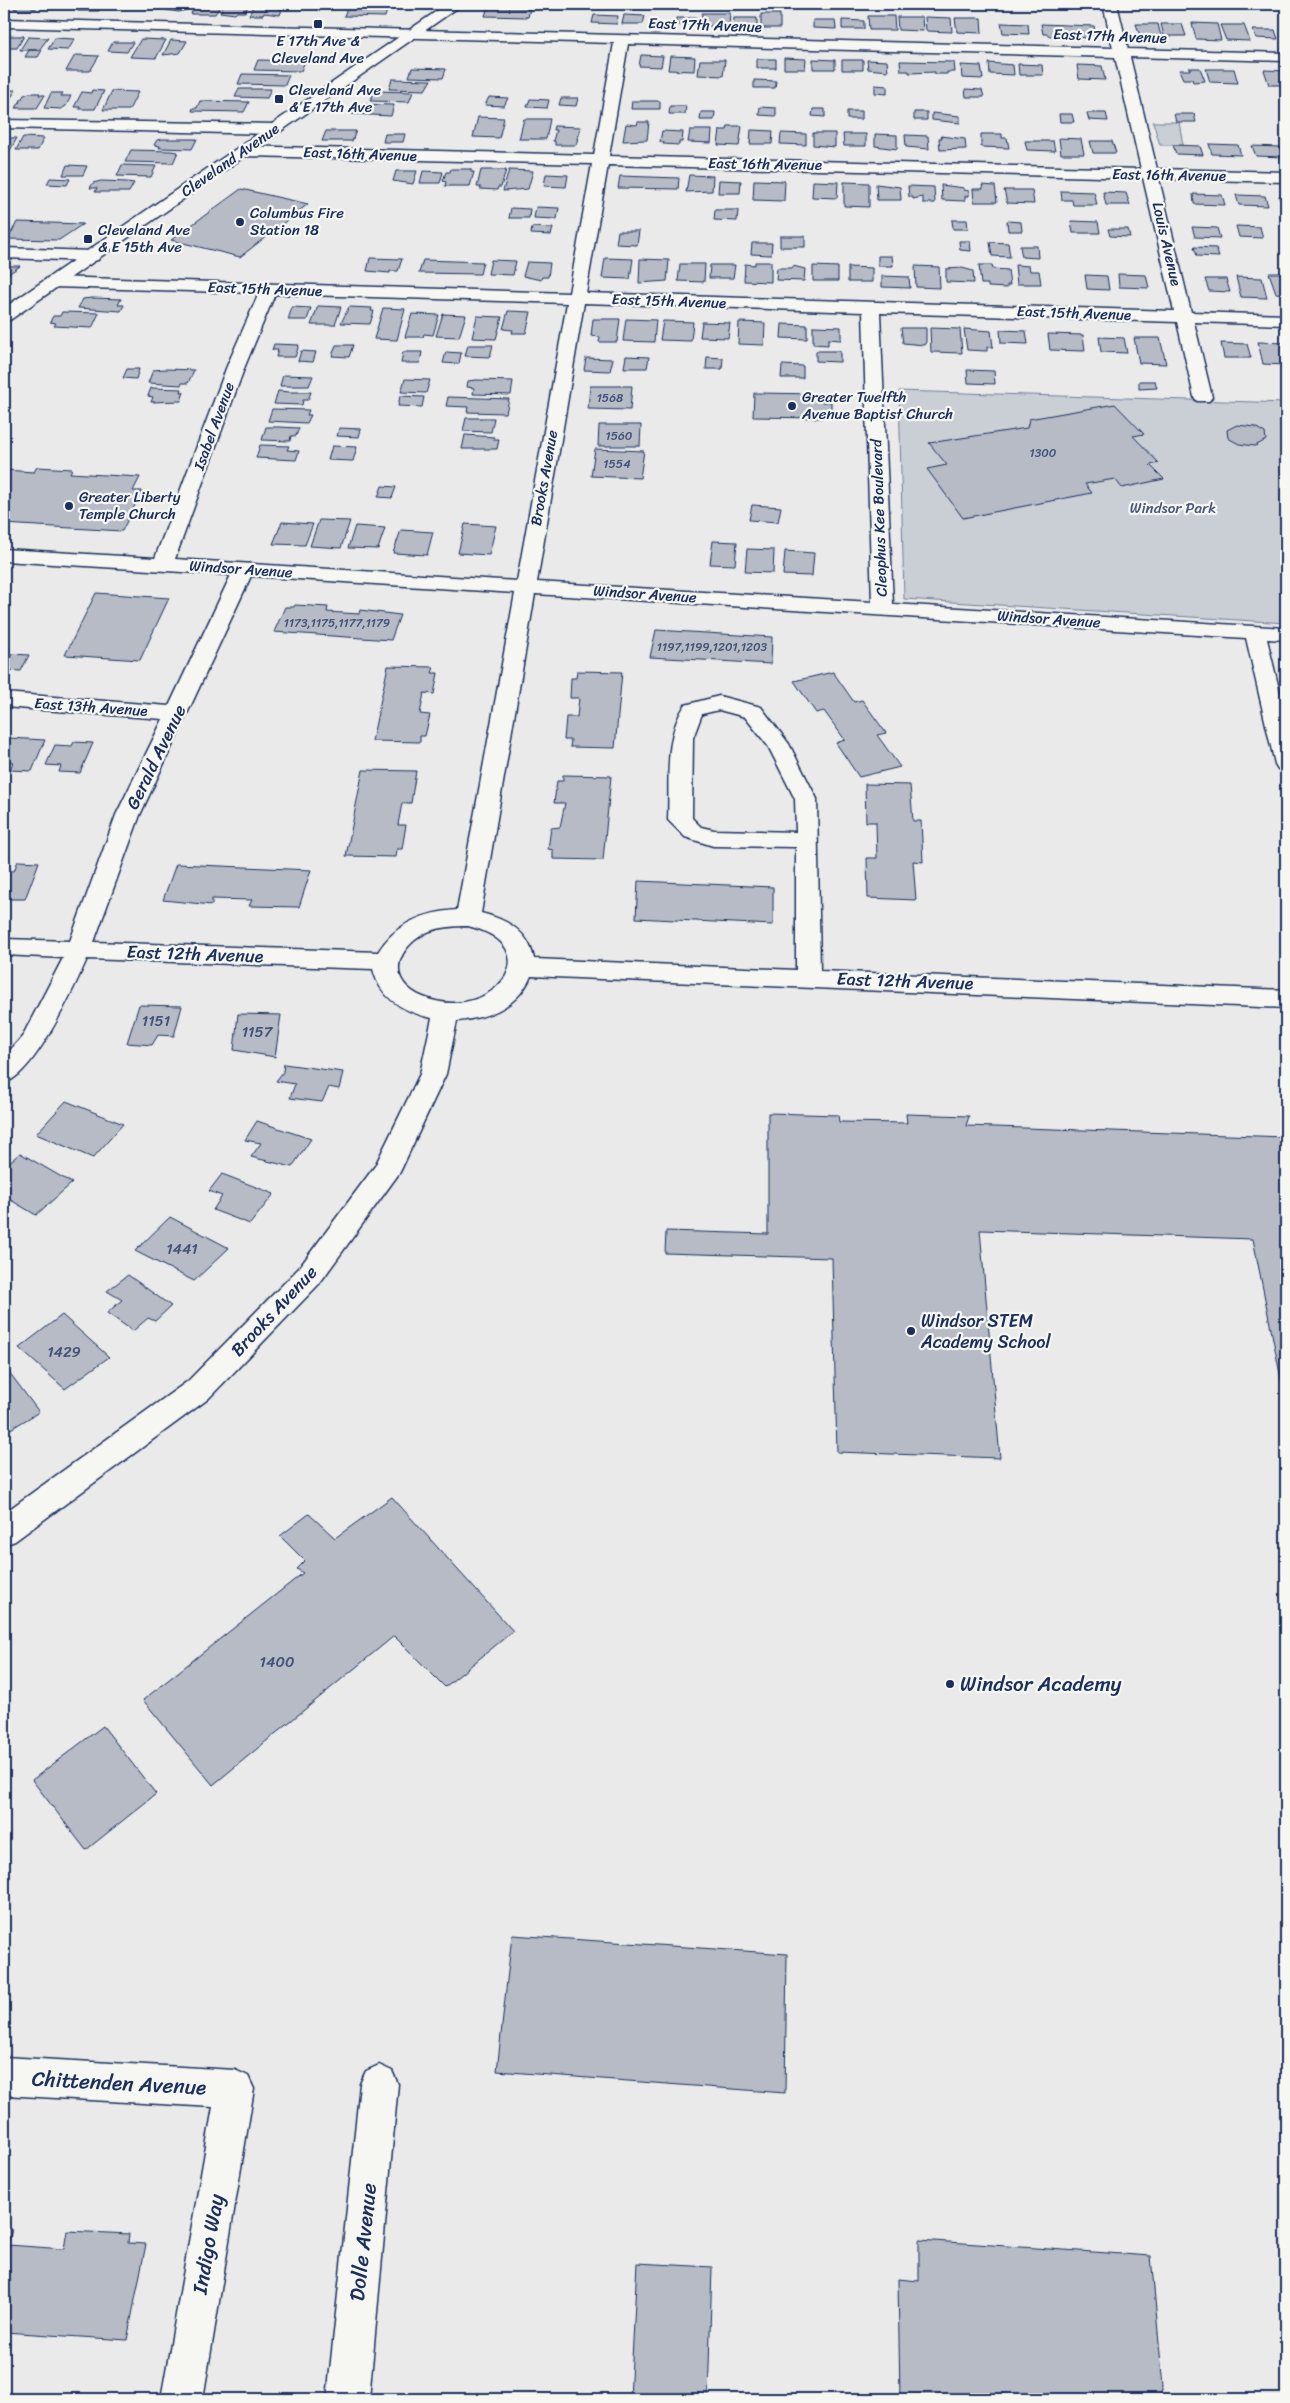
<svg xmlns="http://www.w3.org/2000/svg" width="1290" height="2403" font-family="Sriracha,sans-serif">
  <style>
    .green { fill: #caced5; stroke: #727e9a }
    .building { fill: #b6bbc6; stroke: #1b2f5e }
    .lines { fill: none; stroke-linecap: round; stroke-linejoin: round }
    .minor-casing { stroke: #1b2f5e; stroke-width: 3 }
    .major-casing { stroke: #1b2f5e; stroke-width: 3 }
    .minor { fill: #f6f6f2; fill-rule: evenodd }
    .major { fill: #f6f6f2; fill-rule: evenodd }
    .poi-dot { fill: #1b2f5e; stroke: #f6f6f2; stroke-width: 2 }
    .labels { text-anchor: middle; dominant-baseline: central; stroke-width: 4.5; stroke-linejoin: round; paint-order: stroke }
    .far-number-label { font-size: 12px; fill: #425278 }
    .far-street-label { font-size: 15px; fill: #1b2f5e; stroke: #f6f6f2 }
    .far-poi-label { font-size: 15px; fill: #1b2f5e; stroke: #f6f6f2; text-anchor: start }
    .far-park-label { font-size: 15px; fill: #47577c; stroke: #f6f6f2 }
    .number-label { font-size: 15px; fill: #425278 }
    .street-label { font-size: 18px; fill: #1b2f5e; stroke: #f6f6f2 }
    .poi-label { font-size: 18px; fill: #1b2f5e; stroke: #f6f6f2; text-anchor: start }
    .near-poi-label { font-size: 21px; fill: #1b2f5e; stroke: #f6f6f2; text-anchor: start }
    .near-street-label { font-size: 21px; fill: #1b2f5e; stroke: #f6f6f2 }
  </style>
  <rect width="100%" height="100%" fill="#e9eae9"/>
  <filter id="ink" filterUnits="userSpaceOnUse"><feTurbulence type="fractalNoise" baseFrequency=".02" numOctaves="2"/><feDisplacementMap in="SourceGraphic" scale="10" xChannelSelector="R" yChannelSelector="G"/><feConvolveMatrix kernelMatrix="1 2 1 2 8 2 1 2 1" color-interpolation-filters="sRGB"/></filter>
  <g filter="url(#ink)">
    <!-- green -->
    <path class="green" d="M1153,122H1179L1183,145H1160Z
      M899,391L1286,403V623L904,599Z"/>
    <!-- building -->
    <path class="building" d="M17,4H39L35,9H14Z
      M82,4H104L99,11H78Z
      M169,4H189L186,10L179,12L166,10Z
      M195,4H222L215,14H191Z
      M224,4H249L245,12H237L235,14L220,12Z
      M254,4H280L278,9H282L280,15L264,13L263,15H249Z
      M349,4H389L385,17L344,16Z
      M488,7L530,8L528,17L485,16Z
      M702,13H730L729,26H701Z
      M761,14H780V28H761Z
      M594,15L618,16L617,24L592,23Z
      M624,15L645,16L643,24H622Z
      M868,16H894L895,30H869Z
      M897,17H922L923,31L898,30Z
      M925,17L951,18L952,32L926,31Z
      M676,18H698L697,25H675Z
      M734,18H757V28H733Z
      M955,18H981L982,33L957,32Z
      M813,20H835L836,29L813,28Z
      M842,20L864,21V29H842Z
      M1001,23L1028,24L1029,34L1003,33Z
      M1192,23L1217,24L1221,40L1196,39Z
      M1041,24L1094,26L1096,35H1090V38L1075,37L1074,35L1048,36V34H1043Z
      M1136,24H1158L1161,36H1140Z
      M1161,24H1182L1186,36H1164Z
      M1220,25H1244L1250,41L1226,40Z
      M1253,30H1275L1278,39L1256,38Z
      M4,36H24L17,48H4Z
      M28,37L48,38L39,50H20Z
      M55,38L75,39L68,50L48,49Z
      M141,39L166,40L156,58L130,57Z
      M171,40L187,41L180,53L163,55Z
      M113,42H133L127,52L108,51Z
      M29,50H42L38,57H25Z
      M75,55L99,56L90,71H66Z
      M641,55L663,56L661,67L639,66Z
      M670,56L695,57L694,71L668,70Z
      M784,58L806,59L805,69H784Z
      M757,59H776V68H757Z
      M813,59L835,60V69H813Z
      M258,60L305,61L301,71L254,70Z
      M700,60H725L723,76L698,75Z
      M842,60H863V70H842Z
      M867,60L887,61L888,71L868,69Z
      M900,61L954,62L955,72H947V74H935V72L909,73V71H901Z
      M989,63L1013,65L1014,75L990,74Z
      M1018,64L1042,65L1043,75H1019Z
      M961,65L981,66L983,79L962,78Z
      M1077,65L1102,66L1105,80L1079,79Z
      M412,68L446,69L443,78L409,77Z
      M1189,68H1200L1205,81L1193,82L1192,79H1183L1179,70H1190Z
      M1206,69H1234L1238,83L1210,82Z
      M1264,70L1286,71V85H1269Z
      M242,74L289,75L285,85L238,84Z
      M392,79L428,80H431L425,90L389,89Z
      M754,80L776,81L775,88H754Z
      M875,85L887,86V94L875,93Z
      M239,89H271L267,98L235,97Z
      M965,89L982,90L984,97H966Z
      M4,90H16L4,108Z
      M92,90L104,91L95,109H79L80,107H74L82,92L91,93Z
      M112,91L138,92L129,110H103Z
      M375,91L413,92L409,102L370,101Z
      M29,93H40L39,95H45L37,108H16L24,95Z
      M51,93H63L61,96H71L66,106L61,109L44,108Z
      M489,97L508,98L504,106L485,105Z
      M561,98H578L576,106L559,105Z
      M530,99L549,100L547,108L527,107Z
      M200,101L249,102L244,112L192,111L193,108H197Z
      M632,101H660V109H631Z
      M356,104L394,105L391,116L352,114Z
      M670,106H686L685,114H669Z
      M760,107L776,108V116L759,115Z
      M813,109H825V117L812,116Z
      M847,111H862V119H847Z
      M701,112H715L714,120H700Z
      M914,112H927V120H914Z
      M932,113L960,116V123L932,120Z
      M1087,113H1106L1108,121L1089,120Z
      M1059,114H1072L1074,122H1060Z
      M1174,114H1194L1196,122H1176Z
      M478,117L504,118L499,138L473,137Z
      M524,119H550L546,139H519Z
      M638,122H649L647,140L623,141L626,124L637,125Z
      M554,126L581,127L576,145H555V141H553L556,130H553Z
      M728,126H742L739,146L718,145L720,130H727Z
      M690,130H712L711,143L688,142Z
      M751,130L773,131L772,144H750Z
      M326,131H356L352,141H322Z
      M662,131L683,132L682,142H679V145L663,144L664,142H660Z
      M781,133L806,134V145L780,144Z
      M813,133H835V147L813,145Z
      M385,134H405L403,142H383Z
      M843,134H866V146H844Z
      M875,134L897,135V149L875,146Z
      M981,134H1002V138H1007L1009,148L981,147Z
      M905,135L928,136L929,149L906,147Z
      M941,136L965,139L966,149L940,150L939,138H942Z
      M23,137L44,138L38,150H16Z
      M4,138H17L9,152H4Z
      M1059,138L1081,139L1084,154H1061Z
      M163,139H197L192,149L159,148L160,146L154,145L157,140Z
      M1025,141H1053L1055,151L1027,150Z
      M1090,141H1112L1116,153H1093Z
      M1209,144L1238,145L1241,155L1212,154Z
      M1173,145L1200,146L1203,155L1176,154Z
      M1252,146L1280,147L1283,157L1256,156Z
      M131,150L171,151L178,152L173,163L125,162Z
      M67,165L87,166L83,175H63Z
      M122,165L156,166L151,177L117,176Z
      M451,169H471V172H474L470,186H445L446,182L443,181L446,172H450Z
      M481,170H506L501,187H498L497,190L480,189L481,187H477Z
      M509,170L533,171L528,189L503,191Z
      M396,171H417L413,184L393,181Z
      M423,171L443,172L440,183H420Z
      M546,174L568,175L566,187L544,186Z
      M689,175L713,176L712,191L686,192Z
      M620,176L679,178L678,189L618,188Z
      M50,178L70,179L67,185L47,184Z
      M719,180L741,181L740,193H718Z
      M754,180L785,181L784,201L753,200Z
      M101,181L127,182L134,183L129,192H95L97,188H90L93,183Z
      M813,181L838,182L837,198L812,197Z
      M844,182L869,183V207L844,206Z
      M876,184L900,187L901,200H877Z
      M941,185L964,188V190L969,191V196H965V201L942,200Z
      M982,185L995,186L997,202H974L973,189H983Z
      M908,186L934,187L935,203H923V197L913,199V197H909Z
      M241,189L308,204L240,257L171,240Z
      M1004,190H1032L1034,204L1007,203Z
      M1061,191L1094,192L1097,205H1073L1072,200H1062Z
      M1103,192L1126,193L1130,205H1106Z
      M1193,194L1222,195L1225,205L1194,204Z
      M1236,195L1265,196L1268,206L1239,205Z
      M1279,196H1286V209H1283Z
      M536,207L559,208L557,219L534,218Z
      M511,208L530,209L529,218H509Z
      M715,210H738L737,221L714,220Z
      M952,220H967L968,229H953Z
      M1007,221L1021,222L1022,231H1008Z
      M1071,221L1098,222L1100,233H1073Z
      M17,222L83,224L59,240L8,239Z
      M1236,226L1260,227L1263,238L1239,237Z
      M532,227L553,228L551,235L531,234Z
      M1192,227L1217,228L1220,238L1195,237Z
      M1108,229H1128L1130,237L1110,236Z
      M618,231H639L637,245L616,244Z
      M780,236H805V247H780Z
      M959,241H970L971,251L960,250Z
      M990,242L1008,243L1010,257L992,256Z
      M752,243H772L771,255L751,254Z
      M1020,246H1037L1038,258L1022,257Z
      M1194,247L1216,248L1219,257L1197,256Z
      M878,256H892L893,266H878Z
      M370,258L402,259L398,271H390V273L367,271Z
      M605,258L633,259L630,279L602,278Z
      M640,259L669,260L667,281L639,283Z
      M423,260L483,262L480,274L419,273Z
      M491,260L516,261L513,275L488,274Z
      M527,262L550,263L548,277H542L541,280L523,276Z
      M755,262H771V282L744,281L745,264L755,265Z
      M680,264H705L704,282L678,281Z
      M710,265H735L733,278H709Z
      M979,265H992L993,269L1008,270L1010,285H1007V288L988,287V284H981Z
      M1015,265L1029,266L1030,271H1039L1041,284H1017Z
      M4,266H20L4,277Z
      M793,266L805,269L804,281L776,280L777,268H793Z
      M813,266L838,267V281H813Z
      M915,266L939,267L940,288L916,287Z
      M848,267L872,268V282H848Z
      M962,268L973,271L974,283L946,282V269Z
      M1269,273H1286V294L1276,293Z
      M1118,274L1146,275L1149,288L1119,287Z
      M1085,275L1107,276L1109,290L1087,289Z
      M882,276L909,277L910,288L882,287Z
      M1236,277L1262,278L1267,298L1241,297Z
      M1205,279H1226L1230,292L1209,291Z
      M92,298L121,299L118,305H124L121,311L78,308L83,299Z
      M318,306L341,307L335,325H311Z
      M292,307L311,308L307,320H288Z
      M349,307L372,308L371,311H374L370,324L341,323Z
      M383,308L405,309L397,340L374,339Z
      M508,311L531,312L526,333H512L513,330L503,329Z
      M62,312L99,313L92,328L54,326L56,323L50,322L53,316H60Z
      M412,314L439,315L433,335L424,334L423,337H405Z
      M443,314L466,315L459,337L436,336Z
      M477,316L502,317L496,339L472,338Z
      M593,319H620L617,342H599L600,337L591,336Z
      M626,319L656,320L654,342L623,341Z
      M663,321L693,322L691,341L660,340Z
      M702,322L730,323L728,338L700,337Z
      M739,322L765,323L764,345L738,344Z
      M782,324L807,325V339L781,338Z
      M813,326L841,327V340L828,339V345L813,344Z
      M901,328H926V342L924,345L903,343Z
      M930,328L960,329L962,353L931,352Z
      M964,329L991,331L993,347H987V351L967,350Z
      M1000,330L1026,331L1028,344L1001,343Z
      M1048,334L1083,335L1085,351L1050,350Z
      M1099,337L1124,338L1127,353L1101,352Z
      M1134,338H1160L1166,364L1139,363Z
      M1258,342L1286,343V365L1263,364Z
      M1221,343L1247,344L1251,358H1224Z
      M274,344L299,345L295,357H276L278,350H272Z
      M336,345H353L349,357L332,356Z
      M468,345H493L490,357L465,356Z
      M301,351L316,352L313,362L298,361Z
      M816,351H840V362L816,361Z
      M403,352H422L420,363H401Z
      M446,352L461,353L459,364L443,363Z
      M626,356L649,357L647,368H624Z
      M707,357L723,358L722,369H706Z
      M586,358L613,359L610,371L584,370Z
      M782,365L803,366V378H781Z
      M127,369H139L136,379L123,378Z
      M165,369L194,370L188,383H182L181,385L148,383L153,370Z
      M967,370L994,371L995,384L968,383Z
      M283,375L313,376L309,386H280Z
      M405,379L430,380L426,393L401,392Z
      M476,380L513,381L511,395L473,394L474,388L467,387L468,381Z
      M1139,381H1155L1157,388L1139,389Z
      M590,386H632L630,410L588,409Z
      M151,388L182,389L181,392H184L181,401L151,402L153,397L148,396Z
      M278,391L290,392H311L308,400H303L302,405L274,404Z
      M754,393L821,394V402H831V411H822V418L753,417Z
      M400,396L424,397L422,407L398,406Z
      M448,397L509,399L506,413L467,412L468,407L446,406Z
      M1115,404L1144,434L1133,436L1159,463L1150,465L1164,479L1122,488L1115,479L1085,484L1092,493L963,518L927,469L947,465L929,443L1027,428L1029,419Z
      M272,409L309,410L307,415H311L307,423L268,421Z
      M466,418H494L491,432L463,431Z
      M599,425H641L640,446H598Z
      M1237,425L1255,427L1265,433L1266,440L1255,446L1239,444L1228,438L1227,430Z
      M266,427H278L299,428L296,436H291L290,441L262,440Z
      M339,428L361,429L359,437L337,436Z
      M465,435L494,437L493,439H499L497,449H462Z
      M260,445L289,446L287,450L299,451L296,460L256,458Z
      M332,446L357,447L353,461L328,460Z
      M595,449L644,451L640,478L591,476Z
      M37,467L72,469L70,473L140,477L133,491H142L122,531L4,524L6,521H4V470L34,472Z
      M382,486L396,487L392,498L378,497Z
      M752,505L781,507L778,522L749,520Z
      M319,520L350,521L341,548L310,546Z
      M282,522L313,524L305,545L273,544Z
      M465,524L496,526L489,555L458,553Z
      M355,526L385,528L378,549L348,548Z
      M401,530L433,532L427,555L393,553Z
      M713,541L737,542L735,565L710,564Z
      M747,549L774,550L773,573L745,572Z
      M785,551L814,553L812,576L783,575Z
      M96,593L169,598L140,660L65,655Z
      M295,605L328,607L327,612L359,614L360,610L400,615L391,640L274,632L285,607H294Z
      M656,630L772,637L771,664L650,657Z
      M12,654L29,655L21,671L4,670Z
      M388,666L434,667L432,673H438L434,694L424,693L420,714L430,715L425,736H420V742L372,741Z
      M577,671L622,672L615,748L570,747L571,740H564L566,717H577L579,698H570L571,678H576Z
      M833,672L854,702L862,700L886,733L877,735L900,767L859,777L836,743L845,740L824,711L816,713L794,681Z
      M9,738L45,740L32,771L10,770L13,762L4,761V751Z
      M74,742L93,743L80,773L59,772L61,766L46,765L55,745L72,746Z
      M363,770L416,771L411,803H402L398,825H406L402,849H397L396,857L346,856Z
      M563,775L611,776L603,860L553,859V850L548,849L551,828L560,827L565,803H554L557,781H563Z
      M865,784L910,785L913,821H921L923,862L913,861L916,900L868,898L867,858H877L876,822H866Z
      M18,861L39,862L25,899H5L7,893H4V870L14,871Z
      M176,864L311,870L299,907L249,906L252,900L212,899V905L163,900Z
      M638,881L773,887V925L636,918Z
      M139,1005L182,1006L174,1036L158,1035L152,1045L127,1043Z
      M238,1014L281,1015L275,1057L234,1050Z
      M284,1064L343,1072L339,1089L329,1087L322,1102L290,1098L295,1084L276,1081L283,1072Z
      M66,1101L123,1124L93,1158L36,1134Z
      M768,1113L838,1115L839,1122L907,1123L906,1114L969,1116L966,1126L1286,1137V1404L1253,1239L980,1230L1000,1458L837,1452L832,1258L665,1253L666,1231L768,1234Z
      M257,1121L311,1139L292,1167L251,1157L261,1143L245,1140Z
      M20,1153L72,1183L36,1215L4,1196V1167Z
      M222,1174L274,1194L250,1224L213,1210L222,1196L209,1191Z
      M170,1217L229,1248L194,1281L135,1251Z
      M128,1275L171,1306L155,1321L148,1318L133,1331L107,1313L122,1300L107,1291Z
      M62,1315L109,1357L65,1389L19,1348Z
      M6,1368L39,1412L4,1433V1370Z
      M392,1497L513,1631L445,1687L394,1636L213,1785L143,1700L303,1573L297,1569L305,1561L280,1536L309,1514L335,1538Z
      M103,1726L156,1794L86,1850L32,1780Z
      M512,1935L787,1954L785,2093L497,2071Z
      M4,2228L12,2229L8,2245L64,2249L67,2231L129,2234L128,2243L146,2244L127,2340L4,2332Z
      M919,2240L1151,2256L1163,2386L1159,2399H900L898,2279L919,2281Z
      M637,2263L712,2267L708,2399H630Z"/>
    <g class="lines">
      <defs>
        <path id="minor" d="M1103,4H1117L1128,49L1286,53V61L1130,57L1157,169L1286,172V182L1159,179L1191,312L1286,315V325L1194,322L1212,397L1209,401H1197L1194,397L1177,322L880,313L893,604L1286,628V640L1267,639L1286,718V771L1278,769L1275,764L1246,638L535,594L481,913C506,919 529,931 534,959L796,970V847L713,846L685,837L668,820C670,783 663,738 685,705L719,696L761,707L789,744L817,799L820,971L1286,990V1008L531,976C518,1007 488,1018 457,1021L446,1074L400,1172L319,1284L208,1399L15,1541L4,1545V1513L188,1381L299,1268L375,1166L420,1074L432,1018C404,1012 380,999 373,969L87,959C74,988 35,1075 4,1083V1057L22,1037L63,958L4,955V939L70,941L116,815L163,719L4,707V693L169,706L231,575L4,561V549L155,558L227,366L259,293L53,287L47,286L45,282L47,278L53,277L569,293L592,164L243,156L235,151L243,146L594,155L614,43L4,27V19L1113,48ZM628,44L1115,57L1141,169L609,156ZM608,165L1143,178L1174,311L586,293ZM275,294L567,303L517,581L175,559L245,366ZM584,303L863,312L872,602L537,582ZM251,576L515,593L457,910C424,912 396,923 378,952L94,942L140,815ZM719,710L745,717L768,746L795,799L796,832L714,830L701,827L692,818L693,738L702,714ZM468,926C554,947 491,1025 423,997C383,980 398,945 430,931C442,927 455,926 468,926Z
          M4,120L274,124L282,129L274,134L4,128Z
          M4,248L92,251L98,252L100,256L98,260L92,261L4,258Z
          M4,2057L235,2070L248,2076L254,2089L203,2399H161L213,2107L4,2095Z
          M379,2065L392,2071L398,2084L369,2399H327L360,2084L366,2071Z"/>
        <path id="major" d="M447,4H463L10,320L4,321V308Z"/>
      </defs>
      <!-- minor casing -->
      <use href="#minor" class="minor-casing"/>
      <!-- major casing -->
      <use href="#major" class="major-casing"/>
      <!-- minor -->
      <use href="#minor" class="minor"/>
      <!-- major -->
      <use href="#major" class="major"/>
    </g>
  </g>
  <!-- markers -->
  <g class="poi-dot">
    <rect x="313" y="19" width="10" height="10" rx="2.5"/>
    <rect x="274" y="94" width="10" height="10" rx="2.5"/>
    <circle cx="240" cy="222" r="5"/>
    <rect x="83" y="234" width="10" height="10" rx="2.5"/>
    <circle cx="792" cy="406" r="5"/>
    <circle cx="69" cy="506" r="5"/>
    <circle cx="911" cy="1331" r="5"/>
    <circle cx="950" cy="1684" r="5"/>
  </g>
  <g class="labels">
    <!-- far-number labels -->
    <g class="far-number-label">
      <text x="610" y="398">1568</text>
      <text x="619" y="436">1560</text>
      <text x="1043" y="453">1300</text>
      <text x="617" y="464">1554</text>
      <text x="337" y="623">1173,1175,1177,1179</text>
      <text x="712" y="647">1197,1199,1201,1203</text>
    </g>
    <!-- far-street labels -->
    <g class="far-street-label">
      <text transform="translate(705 25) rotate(2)">East 17th Avenue</text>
      <text transform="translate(1110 36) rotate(2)">East 17th Avenue</text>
      <text transform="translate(360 154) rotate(2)">East 16th Avenue</text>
      <text transform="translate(230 160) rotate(-35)">Cleveland Avenue</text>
      <text transform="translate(765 164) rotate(1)">East 16th Avenue</text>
      <text transform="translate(1169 175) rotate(1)">East 16th Avenue</text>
      <text transform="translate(1167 244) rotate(77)">Louis Avenue</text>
      <text transform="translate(265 289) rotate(2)">East 15th Avenue</text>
      <text transform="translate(669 301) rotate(2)">East 15th Avenue</text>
      <text transform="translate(1074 313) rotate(2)">East 15th Avenue</text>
      <text transform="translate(214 426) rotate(-70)">Isabel Avenue</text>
      <text transform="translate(544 478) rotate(-80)">Brooks Avenue</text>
      <text transform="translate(879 518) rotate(-92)">Cleophus Kee Boulevard</text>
      <text transform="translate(241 569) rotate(4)">Windsor Avenue</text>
      <text transform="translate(645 594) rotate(4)">Windsor Avenue</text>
      <text transform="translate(1049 619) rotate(4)">Windsor Avenue</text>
      <text transform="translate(91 707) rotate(4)">East 13th Avenue</text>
    </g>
    <!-- far-poi labels -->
    <g class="far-poi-label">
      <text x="318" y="41" text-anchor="middle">E 17th Ave &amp;<tspan x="318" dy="17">Cleveland Ave</tspan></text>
      <text x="289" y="90">Cleveland Ave<tspan x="289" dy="17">&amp; E 17th Ave</tspan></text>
      <text x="250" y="213">Columbus Fire<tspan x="250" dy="17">Station 18</tspan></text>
      <text x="98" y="230">Cleveland Ave<tspan x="98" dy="17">&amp; E 15th Ave</tspan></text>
      <text x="802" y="397">Greater Twelfth<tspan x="802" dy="17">Avenue Baptist Church</tspan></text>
      <text x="79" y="497">Greater Liberty<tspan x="79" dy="17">Temple Church</tspan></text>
    </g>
    <!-- far-park labels -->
    <g class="far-park-label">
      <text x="1173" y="508">Windsor Park</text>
    </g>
    <!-- number labels -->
    <g class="number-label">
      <text x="156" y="1021">1151</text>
      <text x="257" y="1032">1157</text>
      <text x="182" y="1249">1441</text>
      <text x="64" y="1352">1429</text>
      <text x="277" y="1662">1400</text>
    </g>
    <!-- street labels -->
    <g class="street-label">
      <text transform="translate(156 757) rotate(-64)">Gerald Avenue</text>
      <text transform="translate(195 954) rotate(2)">East 12th Avenue</text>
      <text transform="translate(905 981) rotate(2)">East 12th Avenue</text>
      <text transform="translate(274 1311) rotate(-47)">Brooks Avenue</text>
    </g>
    <!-- poi labels -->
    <g class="poi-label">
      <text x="921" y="1321">Windsor STEM<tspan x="921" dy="21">Academy School</tspan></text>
    </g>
    <!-- near-poi labels -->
    <g class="near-poi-label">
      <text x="960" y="1684">Windsor Academy</text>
    </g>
    <!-- near-street labels -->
    <g class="near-street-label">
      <text transform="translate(119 2083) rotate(3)">Chittenden Avenue</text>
      <text transform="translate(363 2242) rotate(-84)">Dolle Avenue</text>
      <text transform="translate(208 2244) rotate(-80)">Indigo Way</text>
    </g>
  </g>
  <!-- margin -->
  <rect width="1290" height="2403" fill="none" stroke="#f6f6f2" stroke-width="20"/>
  <rect x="10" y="10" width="1270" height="2383" fill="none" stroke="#1b2f5e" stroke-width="2" filter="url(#ink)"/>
</svg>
